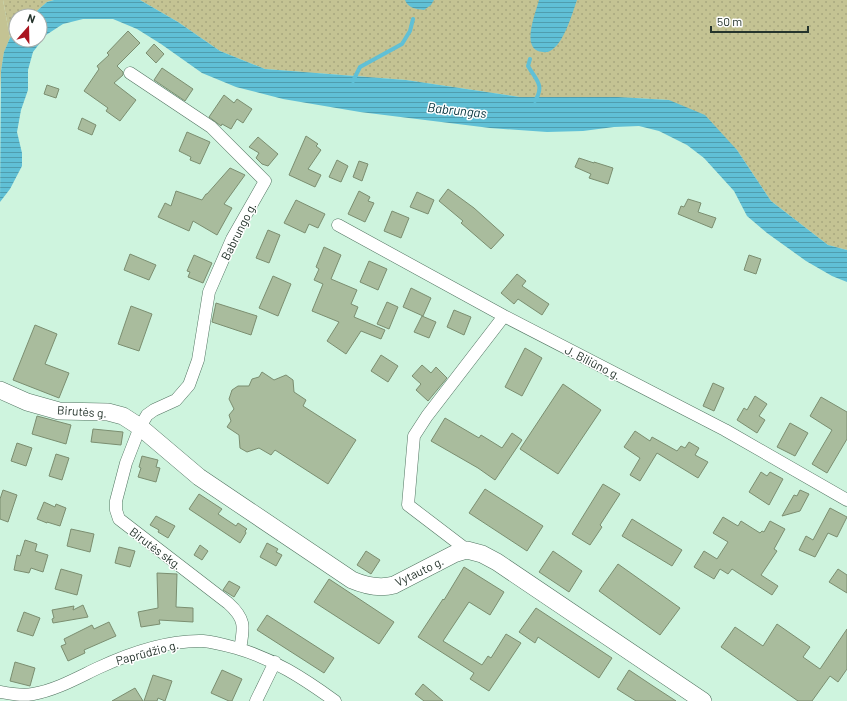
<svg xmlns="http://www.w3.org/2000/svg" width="847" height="701" font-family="Barlow,sans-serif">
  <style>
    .green { fill: #c4c393 }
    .park { fill: url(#park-dots) }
    .water { fill: url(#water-rules) }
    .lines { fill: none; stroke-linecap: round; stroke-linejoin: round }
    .stream { stroke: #60c0d6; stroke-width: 4 }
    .building { fill: #a9bc9d; stroke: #7b8e70 }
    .minor-casing { stroke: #527461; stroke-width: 13 }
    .secondary-casing { stroke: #527461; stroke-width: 18 }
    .minor { stroke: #fff; stroke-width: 12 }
    .secondary { stroke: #fff; stroke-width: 17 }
    .labels { text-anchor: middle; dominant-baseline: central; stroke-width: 3; stroke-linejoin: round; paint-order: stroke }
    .street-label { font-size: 12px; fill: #25342c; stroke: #fff }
    .water-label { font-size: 13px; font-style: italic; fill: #00303a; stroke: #fff }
  </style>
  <defs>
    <pattern id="park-dots" width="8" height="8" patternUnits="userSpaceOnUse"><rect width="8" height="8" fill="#c4c393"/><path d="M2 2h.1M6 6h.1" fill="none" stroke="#a8a87f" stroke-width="1.8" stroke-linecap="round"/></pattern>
    <pattern id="water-rules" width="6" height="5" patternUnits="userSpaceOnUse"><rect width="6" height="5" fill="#60c0d6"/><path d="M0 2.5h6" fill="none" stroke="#4f9dae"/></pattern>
  </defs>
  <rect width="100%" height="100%" fill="#cef4de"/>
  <!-- green -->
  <path class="green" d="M0,0H3L10,38L4,53L1,71L0,92Z"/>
  <!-- park -->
  <path class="park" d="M3,0H54L47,2L31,16H16V32L10,38Z
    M140,0H847V250L828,245L771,201L737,150L669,100L618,97H520L406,80L265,69L220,51L178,22Z"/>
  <!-- water -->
  <path class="water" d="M54,0H140L178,22L220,51L265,69L406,80L520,97H618L669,100L705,115L737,150L771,201L828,245L847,250V282L832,276L806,261L767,233L747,216L734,191L704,158L687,145L659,131L639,126L614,127L583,131L547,132L490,128L360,112L283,99L236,87L202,73L161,44L137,29L113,19H83L63,24L46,35L33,52L28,70V90L21,110L17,132L22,153V166L10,189L0,202L1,71L4,52L10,38L16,32V40H40V16H31L47,2Z
    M405,0H434L431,5L424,10C416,9 408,8 405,0Z
    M539,0H577C572,14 564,44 550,51C547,53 541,52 538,51C522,45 536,12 539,0Z"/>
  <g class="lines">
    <!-- stream -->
    <path class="stream" d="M530,59L528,66C536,80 545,85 535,101
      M353,81L360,67L402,44L410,31L413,19"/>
  </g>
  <!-- building -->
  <path class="building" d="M128,31L140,43L117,66L123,72V75L114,83L136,100L120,121L106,111L108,108L84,91L99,69L97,66L109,55L107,53Z
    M154,44L164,54L156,63L146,53Z
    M162,68L193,89L185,101L154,80Z
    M47,85L59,89L56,98L44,94Z
    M224,95L234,103L237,99L252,109L243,123L237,119L231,129L222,124L221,126L209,117Z
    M82,118L96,125L92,135L78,129Z
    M187,132L210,142L200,164L190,160L191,157L179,151Z
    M306,136L318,144L316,146L321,150L308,169L321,175L315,187L289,175Z
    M258,137L278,154L268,166L262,164L256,158L259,153L249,147Z
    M579,158L594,163V162L613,168L608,184L589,178L591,174L575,167Z
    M337,160L348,166L341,182L329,177Z
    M359,161L368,164L362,181L353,177Z
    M230,168L245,175L224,204L232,208L217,235L193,221L189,231L158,217L165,203L171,206L176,191L202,200L206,194H207Z
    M448,189L474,208L504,235L491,249L461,223L463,221L439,201Z
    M359,191L370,197L368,201L374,203L365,222L348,214Z
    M417,192L434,200L428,214L410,207Z
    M688,199L701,203L698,212L716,218L712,228L678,214L681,206L684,207Z
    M296,200L325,214L318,228L309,224L305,233L284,223Z
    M392,211L409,218L401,238L384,231Z
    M268,230L280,235L269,263L256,258Z
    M324,247L341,255L331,279L357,290L351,304L358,307L354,317L385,330L381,339L361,331L346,354L327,341L339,322L312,311L323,284L314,280L319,269L316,267Z
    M130,254L156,265L149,280L124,270Z
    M194,255L212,263L203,283L188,277L190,272L187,271Z
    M749,255L761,259L756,274L744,270Z
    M369,261L387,269L378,290L360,282Z
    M517,274L526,281L522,286L549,304L542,315L518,299L514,304L501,293Z
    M273,276L291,284L278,316L259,308Z
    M411,288L431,298L423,316L403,307Z
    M387,302L398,307L389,329L377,324Z
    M216,303L257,316L251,335L212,322Z
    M131,306L152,314L139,351L118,344Z
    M454,310L471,317L464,335L447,327Z
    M422,316L436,322L429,338L414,332Z
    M35,325L57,334L45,364L69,373L59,398L13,380Z
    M525,348L542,358L522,396L505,387Z
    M381,355L398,366L388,382L371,371Z
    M422,365L431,373L436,367L447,378L428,401L416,390L421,384L412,376Z
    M262,372L274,380L286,375L293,380L294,392L306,400L303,406L356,440L328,484L275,450L271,455L259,448L247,452L240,448L239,435L227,427L231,421L229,415L234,409L229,399L232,390L238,386H249L252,379L259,377Z
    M713,383L724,388L714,411L703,406Z
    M563,384L601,410L558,474L520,449Z
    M755,396L767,404L759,416L765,420L757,433L737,420L744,408L747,410Z
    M821,397L847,412V439L827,473L812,464L832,430L810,416Z
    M37,416L71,425L66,444L32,434Z
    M445,418L479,438L481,435L502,448L512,433L522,440L495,480L478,468L431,441Z
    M790,423L808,433L795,456L777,447Z
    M93,429L123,432L121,445L91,442Z
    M635,431L650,441L652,437L677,451L681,446L685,448L689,442L699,448L695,455L708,462L698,478L657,453L640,481L630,475L640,458L624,447Z
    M17,443L32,448L26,466L11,461Z
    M56,454L69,458L62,480L49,476Z
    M142,456L158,460L156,467L160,468L156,482L138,477L141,468L139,467Z
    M761,472L767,476L770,472L783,479L769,505L749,492Z
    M603,484L620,494L600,525L602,527L590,545L572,534Z
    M485,489L543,526L527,551L469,513Z
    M3,490L17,495L8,522L0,519V499Z
    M800,490L809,494L800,511L782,516L794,495L797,496Z
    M199,494L222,509L218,514L236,526L238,523L247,529L245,531L246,533L240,543L189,509Z
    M44,502L55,507L56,504L66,508L60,526L47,522V523L37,519Z
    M830,508L847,517L837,537L828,533L815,557L799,550L806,536L813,540Z
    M156,516L175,526L168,538L158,532L159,530L150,525Z
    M723,517L738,526L741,521L760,533L762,531L764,532L770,521L785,529L774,549L777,551L761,575L778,586L772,595L732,569L728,574L720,569L714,579L694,567L704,551L717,559L728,542L713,533Z
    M632,519L682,550L672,566L622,536Z
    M71,529L94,534L90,552L67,546Z
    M25,540L37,544L35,551L48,555L43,572L31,568L29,573L14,570L17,555L20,556Z
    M267,543L278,549L276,552L282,555L276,566L260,557Z
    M200,545L208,551L202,560L194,555Z
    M119,547L135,551L130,567L115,563Z
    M366,551L380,560L371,574L357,565Z
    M553,551L582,571L569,592L539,572Z
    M618,564L680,608L660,635L599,591Z
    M464,567L504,592L490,615L469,602L443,641L482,665L488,656L491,658L506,634L521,643L489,691L470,679L474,673L418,637L443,599L444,600Z
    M61,569L82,575L77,595L55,589Z
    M838,569L847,575V593L829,582Z
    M157,573L177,574L176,607L193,608V622L159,620L160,624L141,627L138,612L158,608Z
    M329,579L394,622L379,644L314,602Z
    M229,581L240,587L234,597L223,590Z
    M83,605L88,617L53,623L52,619L54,618L52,610L74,606L73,610Z
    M536,608L612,658L599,678L538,637L535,643L519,632Z
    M24,612L40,618L33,636L17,631Z
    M267,615L334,658L324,673L257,630Z
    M109,622L116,636L84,650L85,653L68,661L61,646L66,644L64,639L92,625L94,629Z
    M777,624L810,647L803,657L820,669L847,629V669L838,682L830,676L812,701H798L721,647L735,627L763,646Z
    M15,662L35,668L30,686L10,681Z
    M222,670L242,679L232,701H229L211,693Z
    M629,670L656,688L676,701H636L617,689Z
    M153,675L172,681L165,701L158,698L157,701H144Z
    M423,684L443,701H424L415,694Z
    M135,688L143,701H112Z"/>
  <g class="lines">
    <defs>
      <path id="minor" d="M130,73L211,127L265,181L232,239L209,292L198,360L189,385L176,400L154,410L147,415L140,427L126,463L116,501V510L119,519L228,603C246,619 244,627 240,649
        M338,225L504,316L725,430L847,500
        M467,550L408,505L414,436L427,416L504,316
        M0,692C11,694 22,696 33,694C56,690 77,678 98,668C130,653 167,640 203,641C214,642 225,645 236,648C274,659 303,678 335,701
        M256,701L275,662"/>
      <path id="secondary" d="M0,390L27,402L59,411L108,412L123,416L140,427L199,477L352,580C366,586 379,589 394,585L454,554L467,550L482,554L497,562L703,701"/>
    </defs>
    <!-- minor casing -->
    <use href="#minor" class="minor-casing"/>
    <!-- secondary casing -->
    <use href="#secondary" class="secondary-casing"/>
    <!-- minor -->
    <use href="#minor" class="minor"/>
    <!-- secondary -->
    <use href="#secondary" class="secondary"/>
  </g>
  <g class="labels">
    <!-- street labels -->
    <g class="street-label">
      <text transform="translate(238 231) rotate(-63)">Babrungo g.</text>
      <text transform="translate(593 362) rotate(27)">J. Biliūno g.</text>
      <text transform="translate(82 411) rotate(4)">Birutės g.</text>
      <text transform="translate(156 548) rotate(37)">Birutės skg.</text>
      <text transform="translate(419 571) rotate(-26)">Vytauto g.</text>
      <text transform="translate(147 652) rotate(-15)">Paprūdžio g.</text>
    </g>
    <!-- water labels -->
    <g class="water-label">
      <text transform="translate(457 110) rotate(6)">Babrungas</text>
    </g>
  </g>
  <!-- north arrow -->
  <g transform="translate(28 28) rotate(20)"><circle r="19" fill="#ffffff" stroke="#a8aeab"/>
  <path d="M0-3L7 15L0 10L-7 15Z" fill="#aa151f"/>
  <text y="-6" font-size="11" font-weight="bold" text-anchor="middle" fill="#25342c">N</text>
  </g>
  <!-- scale -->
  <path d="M711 26v6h97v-6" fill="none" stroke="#25342c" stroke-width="2"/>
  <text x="717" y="26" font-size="12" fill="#25342c" stroke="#ffffff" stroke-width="3" paint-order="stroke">50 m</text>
</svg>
